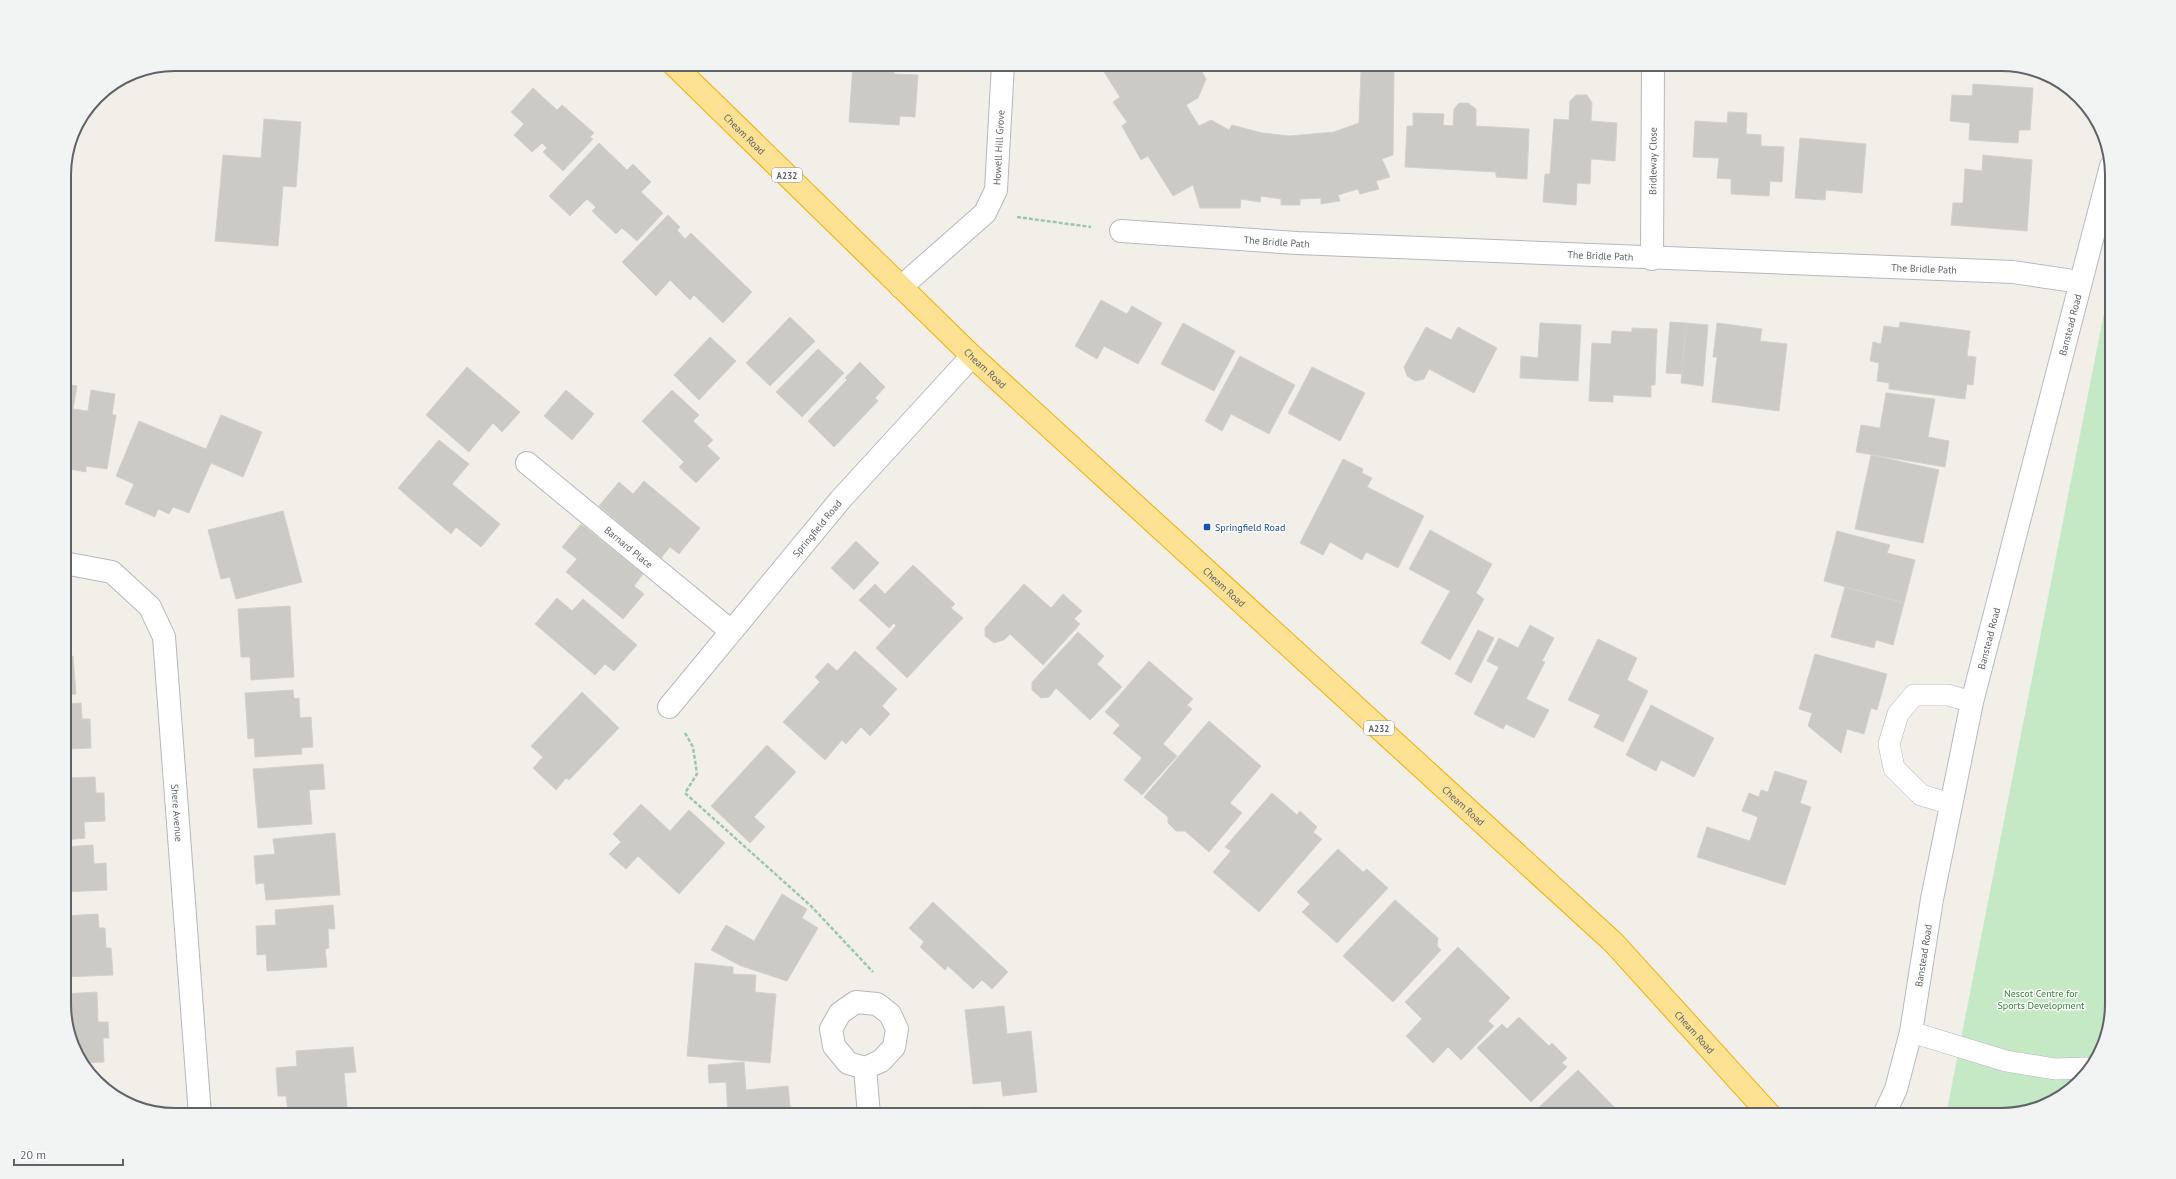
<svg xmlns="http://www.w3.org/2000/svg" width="2176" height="1179" font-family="'PT Sans',sans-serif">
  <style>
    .green { fill: #c5e8c5 }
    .building { fill: #cccac5; stroke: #d6d1c6 }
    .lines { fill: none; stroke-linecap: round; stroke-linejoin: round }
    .lane-casing { stroke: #b5b8bc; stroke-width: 22 }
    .street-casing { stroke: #b5b8bc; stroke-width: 24 }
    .secondary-casing { stroke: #b6babf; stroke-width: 24 }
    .highway-casing { stroke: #f9ab00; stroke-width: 24 }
    .path { stroke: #9cc7a9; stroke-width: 2.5; stroke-dasharray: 4 2; stroke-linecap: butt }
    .lane { stroke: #fff; stroke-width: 21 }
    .street { stroke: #fff; stroke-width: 22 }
    .secondary { stroke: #fff; stroke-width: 22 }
    .highway { stroke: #fde293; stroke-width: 22 }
    .transit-dot { fill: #1a4fb4; stroke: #fff; stroke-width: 1.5 }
    .labels { text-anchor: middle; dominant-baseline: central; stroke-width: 3; stroke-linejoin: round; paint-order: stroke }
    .shield { fill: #fff; stroke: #8f9295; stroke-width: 1 }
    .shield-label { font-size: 9px; font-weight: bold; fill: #5f6368 }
    .street-label { font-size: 10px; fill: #5f6368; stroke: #fff }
    .transit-label { font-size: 10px; fill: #164399; stroke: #fff; text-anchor: start }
    .park-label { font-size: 10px; fill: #348238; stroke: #fff }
    .rim { fill: none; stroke: #5f6368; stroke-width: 2 }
  </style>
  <rect width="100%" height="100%" fill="#f1efe8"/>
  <!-- green -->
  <path class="green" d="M2112,306V1004L2100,1053L2057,1100L2002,1115H1946L2105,308Z"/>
  <!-- building -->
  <path class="building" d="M262,64H293L292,69Z
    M853,64H895L894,74L918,75L915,117L900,116L899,125L849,122Z
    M1099,64H1197L1206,79L1198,98L1186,105L1199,126L1211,120L1229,130L1232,125L1262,133L1290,136L1334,132L1359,123L1361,70L1394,71L1393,155L1382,159L1390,177L1376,181L1379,189L1360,194L1358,189L1338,195L1340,201L1321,204V198L1300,199V205H1281V199L1261,196L1260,202L1241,199L1240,208H1200L1193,185L1173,196L1148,156L1141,160L1122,126L1127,122L1113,102L1120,97Z
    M1980,64H2001L2043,74L1996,70L1997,66Z
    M1973,84L2033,88L2030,130H2019L2018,143L1969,140L1970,123L1950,121L1952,95L1972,96Z
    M533,88L557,110L562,105L594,133L590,137L593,139L563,171L543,152L547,148L542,143L532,152L514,135L524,124L511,112Z
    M1576,95H1587L1592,103L1591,121L1617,123L1615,161L1591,159L1590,184L1577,183L1576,205L1543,202L1545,174H1550L1554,119L1569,120L1570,101Z
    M1459,103H1468L1476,109V126L1529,129L1527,179L1496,177V172L1405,167L1407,126H1413V113L1444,114L1443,125L1453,126L1454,109Z
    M1728,112L1747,113L1746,134L1761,135V146L1784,147L1782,182L1770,181L1769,196L1731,194V179L1717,178L1719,158L1693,157L1695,121L1727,123Z
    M264,119L301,122L296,187L283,186L278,246L215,241L223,155L261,158Z
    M1800,138L1866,144L1862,193L1826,190L1825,200L1795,198Z
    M599,143L627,170L633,164L651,182L641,192L663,213L637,241L622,228L616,234L592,211L596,207L587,199L570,216L549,196Z
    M1983,155L2032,160L2027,231L1951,225L1953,203H1963L1965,169L1982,171Z
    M668,215L680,227L677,230L685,239L691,233L752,292L723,323L694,295L690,300L670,280L656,296L622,262Z
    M1101,300L1127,314L1132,306L1162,323L1138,364L1104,346L1097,359L1075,346Z
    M790,317L815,341L770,386L746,363Z
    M1670,322L1686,323L1682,374L1666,373Z
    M1900,322L1970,331L1967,356L1976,357L1973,385L1967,384L1965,399L1889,389V383L1877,381L1879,363L1870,361L1873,342L1881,344L1884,326L1899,328Z
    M1183,323L1235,351L1214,391L1161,364Z
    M1540,323L1581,325L1578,381L1520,378L1521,356L1538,358Z
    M1686,323L1708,325L1703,386L1681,383Z
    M1717,323L1762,329L1760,341L1787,344L1779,411L1712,402L1717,357H1713Z
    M1426,327L1451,340L1458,327L1497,348L1474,393L1429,369L1424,379L1415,381L1407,376L1404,367Z
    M1632,328L1657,329L1655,385H1651V397L1613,395V402L1589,401L1592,343L1611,344L1612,331L1632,332Z
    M710,337L736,361L699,400L674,375Z
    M818,349L844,373L802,417L776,392Z
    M1240,356L1295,385L1269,434L1231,414L1222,431L1205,421Z
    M860,362L885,387L875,398L878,401L834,447L808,421L847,380L845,378Z
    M467,367L520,412L502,432L493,423L469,452L426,415Z
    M1312,367L1365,393L1340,441L1288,413Z
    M64,384L77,386L73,409L88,411L91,390L115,394L112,415H116L107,469L86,466V472L64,468Z
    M566,390L594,414L572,440L544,416Z
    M672,390L699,415L693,421L713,440L707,446L720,458L696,483L679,467L684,462L642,421Z
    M1886,393L1935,399L1928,437L1949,441L1945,467L1856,452L1861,425L1880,428Z
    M221,415L262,432L243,477L211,463L189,513L173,507L169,514L158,509L155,517L125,504L134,484L116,476L139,421L206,449Z
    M439,440L469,464L452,484L500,524L481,547L456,527L451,534L398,488Z
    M1871,455L1939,470L1923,543L1855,529Z
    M1343,459L1363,469L1362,473L1372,478L1367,487L1424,516L1398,568L1366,552L1362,560L1330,542L1323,555L1300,543Z
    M644,481L700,528L679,554L670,547L661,558L599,506L619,482L633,494Z
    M283,511L302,582L236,599L230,577L221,579L208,530Z
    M581,524L643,574L634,586L644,594L623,619L566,572L577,559L562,547Z
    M1430,530L1492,564L1476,593L1484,599L1450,660L1421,643L1450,591L1409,569Z
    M1837,531L1890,545L1887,553L1915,560L1904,603L1824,581Z
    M856,541L879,563L854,590L831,568Z
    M913,565L955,604L951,608L963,618L907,678L876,648L896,626L894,623L889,628L859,600L875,584L885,594Z
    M1024,584L1051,608L1063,594L1082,611L1074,619L1080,624L1043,665L1010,634L1004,640L994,643L985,636V628Z
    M1845,587L1904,603L1893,645L1876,640L1874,648L1831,637Z
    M557,598L572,611L583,599L637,645L614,671L605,664L595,675L535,624Z
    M290,606L294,677L251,680L250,657H241L238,609Z
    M1530,625L1554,638L1542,661L1545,662L1526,699L1549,710L1534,738L1506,724L1503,729L1474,714L1499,667L1487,661L1499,638L1518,648Z
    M1478,630L1494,638L1471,683L1455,674Z
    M1078,632L1104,656L1097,664L1122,687L1090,720L1056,688L1049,697L1041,698L1032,690V682Z
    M1598,639L1637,658L1627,680L1648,691L1623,742L1594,727L1600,715L1568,700Z
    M855,651L897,689L882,706L890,714L870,736L861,727L846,744L842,740L825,760L783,722L820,682L815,677L828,663L837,671Z
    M1815,654L1887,674L1877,710L1871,708L1864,734L1847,729L1841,753L1808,726L1812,713L1799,709Z
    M64,656H73L76,694L64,695Z
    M1149,661L1193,699L1187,705L1192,709L1163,744L1177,756L1142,795L1124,780L1142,758L1113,733L1120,725L1105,712Z
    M293,690L294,699L299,698L300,718L311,717L313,747L301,748L302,754L255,757L254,738L248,739L245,693Z
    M582,692L619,728L569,780L566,778L556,790L533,768L543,757L531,746Z
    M81,703L82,719H90L91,748L69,749L70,765H64V704Z
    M1651,705L1714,738L1694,777L1661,760L1656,771L1626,755Z
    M1209,721L1261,766L1230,803L1242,813L1209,852L1185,831H1176L1168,823V817L1144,797Z
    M767,745L796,772L754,817L765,827L750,843L711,806Z
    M323,764L325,789L309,790L312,824L258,828L253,769Z
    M1775,771L1807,781L1800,803L1811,807L1785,885L1697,857L1707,827L1750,841L1758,817L1742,811L1749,793L1759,797L1761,790L1768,792Z
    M95,777L96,793H104L105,821L84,822L85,838L64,840V778Z
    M1272,793L1297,815L1300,811L1317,827L1313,832L1322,839L1259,912L1213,872L1231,851L1225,847Z
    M641,804L670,831L689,810L725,843L679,894L638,856L626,869L609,854L621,842L613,834Z
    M335,833L340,895L266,900L264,883L256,884L254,856L275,854L273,839Z
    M93,845L94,864L106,863L107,890L64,892V847Z
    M1338,849L1363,872L1367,869L1388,888L1337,943L1302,912L1310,904L1297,892Z
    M782,894L807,909L802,918L818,928L787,981L741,966L711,950L726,925L754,941Z
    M1395,900L1438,938L1437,946L1441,950L1393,1002L1343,956Z
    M933,902L1008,972L992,989L982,980L973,989L948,966L945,970L920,947L924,942L909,928Z
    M333,905L335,929H328L329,948L325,949L327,967L267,971L266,954L257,955L256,926L276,925L275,910Z
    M98,914L99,928H105L106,948H111L113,975L64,977V916Z
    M1458,947L1510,998L1488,1021L1494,1026L1461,1060L1448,1047L1433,1063L1406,1036L1422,1019L1405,1002Z
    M695,963L733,967V974L756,975L755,992L776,994L770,1063L687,1056Z
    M97,992L98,1022H108L109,1038H103L104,1062L82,1063L64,1011V994Z
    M1004,1006L1007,1034L1031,1031L1037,1092L1003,1096L1001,1081L973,1084L965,1010Z
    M1519,1017L1549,1046L1552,1043L1567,1058L1562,1063L1567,1067L1531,1102L1477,1048L1502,1024L1507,1029Z
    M353,1047L356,1072L344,1073L347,1107L288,1112L286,1096H278L276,1068L297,1066L296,1051Z
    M744,1062L746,1090L788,1086L791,1115H728L726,1082L709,1083L708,1065Z
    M1578,1070L1622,1115H1531Z
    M977,1107V1115H942V1111Z"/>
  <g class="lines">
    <defs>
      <path id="lane" d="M1951,804L1921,795L1894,768L1889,744L1898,714L1914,695H1948L1972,702
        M1911,1032L2006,1061L2055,1069L2087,1068"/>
      <g id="street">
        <path id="s1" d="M1121,231L1297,243L2013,272L2080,282"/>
        <path id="s2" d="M1652,259L1653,64"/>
        <path id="s3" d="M901,287L985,213L996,190L1003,64"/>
        <path id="s4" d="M527,463L731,631"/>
        <path id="s5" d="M64,563L112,572L150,607L164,637L200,1115"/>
        <path id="s6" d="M669,707L841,499L972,356"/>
        <path d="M856,1002L877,1004L890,1014L897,1029L894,1047L881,1061L865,1068L848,1063L834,1046L831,1029L840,1013Z"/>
        <path d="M865,1068L869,1115"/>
      </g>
      <g id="secondary">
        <path id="s7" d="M1884,1115L1896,1089L1911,1032L1932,899L1972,702L2111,166"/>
      </g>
      <g id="highway">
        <path id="s8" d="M673,64L972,356L1614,943L1770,1115"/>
      </g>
    </defs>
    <!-- lane casing -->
    <use href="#lane" class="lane-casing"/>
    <!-- street casing -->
    <use href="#street" class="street-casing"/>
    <!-- secondary casing -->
    <use href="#secondary" class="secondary-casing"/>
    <!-- highway casing -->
    <use href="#highway" class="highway-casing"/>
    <!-- path -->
    <path class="path" d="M1017,217L1091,227
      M685,733L693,747L697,774L685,793L811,906L873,972"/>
    <!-- lane -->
    <use href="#lane" class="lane"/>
    <!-- street -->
    <use href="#street" class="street"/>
    <!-- secondary -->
    <use href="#secondary" class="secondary"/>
    <!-- highway -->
    <use href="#highway" class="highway"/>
  </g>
  <!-- markers -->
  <rect class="transit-dot" x="1203" y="523" width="8" height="8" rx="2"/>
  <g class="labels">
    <!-- shield labels -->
    <g class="shield">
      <rect x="772" y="168" width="30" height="14" rx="3"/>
      <rect x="1364" y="721" width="30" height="14" rx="3"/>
    </g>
    <g class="shield-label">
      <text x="787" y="175">A232</text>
      <text x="1379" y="728">A232</text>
    </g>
    <!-- street labels -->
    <g class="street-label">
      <text stroke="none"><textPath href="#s8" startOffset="100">Cheam Road</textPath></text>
      <text stroke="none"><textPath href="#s3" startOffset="180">Howell Hill Grove</textPath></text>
      <text stroke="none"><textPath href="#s2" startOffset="98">Bridleway Close</textPath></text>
      <text stroke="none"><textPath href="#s1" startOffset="156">The Bridle Path</textPath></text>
      <text stroke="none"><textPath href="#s1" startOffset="480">The Bridle Path</textPath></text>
      <text stroke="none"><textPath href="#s1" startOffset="804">The Bridle Path</textPath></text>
      <text stroke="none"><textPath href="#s7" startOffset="813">Banstead Road</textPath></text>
      <text stroke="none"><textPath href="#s8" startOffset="436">Cheam Road</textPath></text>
      <text stroke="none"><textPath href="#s6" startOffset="232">Springfield Road</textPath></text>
      <text stroke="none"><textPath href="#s4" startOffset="132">Barnard Place</textPath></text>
      <text stroke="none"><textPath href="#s8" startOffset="760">Cheam Road</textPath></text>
      <text stroke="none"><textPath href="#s7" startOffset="489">Banstead Road</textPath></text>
      <text stroke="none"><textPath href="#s8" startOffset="1084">Cheam Road</textPath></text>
      <text stroke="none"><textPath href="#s5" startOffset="310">Shere Avenue</textPath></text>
      <text stroke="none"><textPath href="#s7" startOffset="165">Banstead Road</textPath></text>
      <text stroke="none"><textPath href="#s8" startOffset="1408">Cheam Road</textPath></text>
    </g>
    <!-- transit labels -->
    <g class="transit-label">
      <text x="1215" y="527">Springfield Road</text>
    </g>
    <!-- park labels -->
    <g class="park-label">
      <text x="2041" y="993">Nescot Centre for<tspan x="2041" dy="12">Sports Development</tspan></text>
    </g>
  </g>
  <!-- crop -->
  <path d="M0 0H2176V1179H0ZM175 71H2001A104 104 0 0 1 2105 175V1004A104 104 0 0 1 2001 1108H175A104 104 0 0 1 71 1004V175A104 104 0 0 1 175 71Z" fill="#f2f3f3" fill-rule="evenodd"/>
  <path class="rim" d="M175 71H2001A104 104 0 0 1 2105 175V1004A104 104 0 0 1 2001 1108H175A104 104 0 0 1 71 1004V175A104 104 0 0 1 175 71Z"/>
  <!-- scale -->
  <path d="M14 1159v6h109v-6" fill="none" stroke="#5f6368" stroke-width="2"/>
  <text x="20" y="1159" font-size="12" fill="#5f6368" stroke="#ffffff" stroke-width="3" paint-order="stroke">20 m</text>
</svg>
